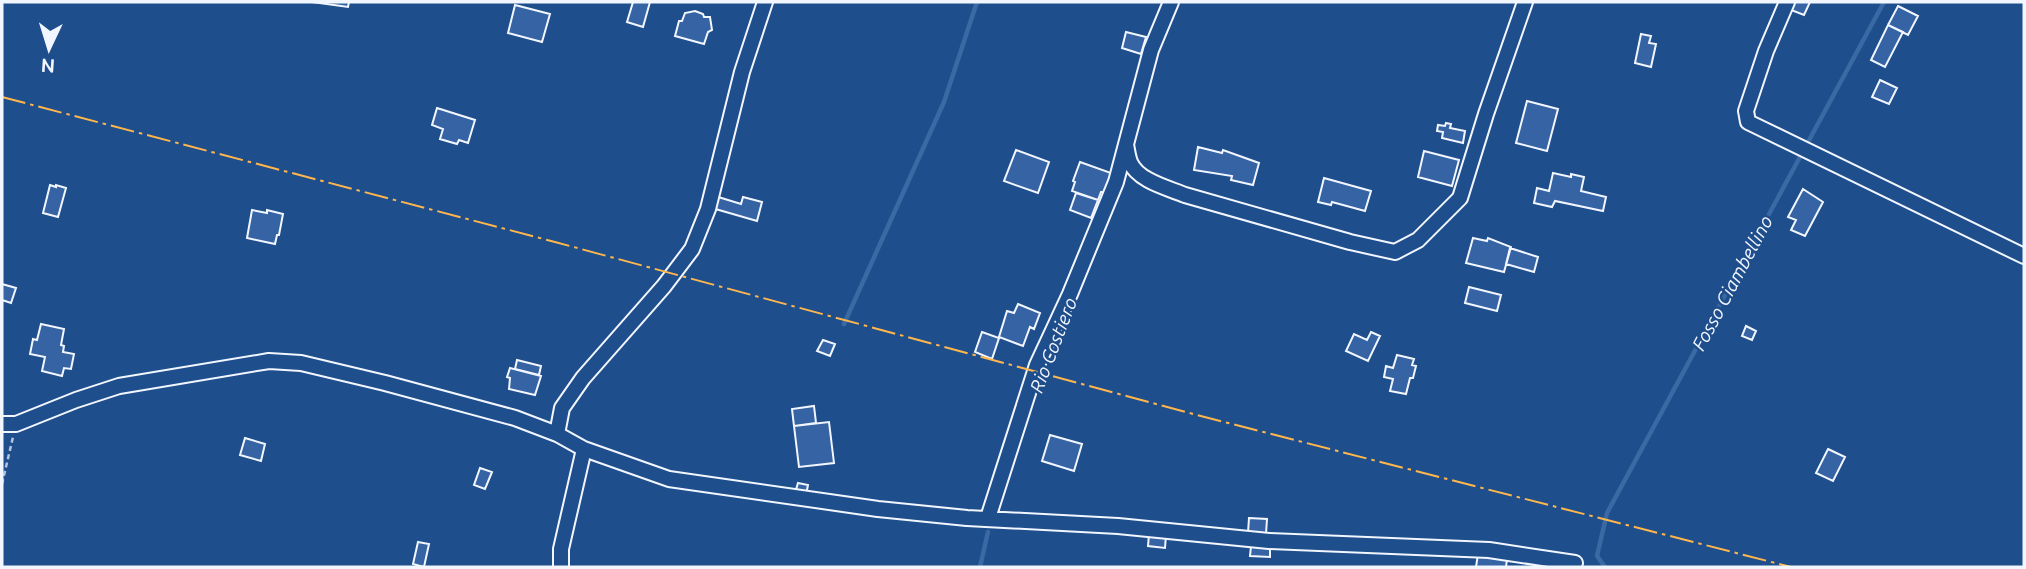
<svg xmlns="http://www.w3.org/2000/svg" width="2026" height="569" font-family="Ubuntu,sans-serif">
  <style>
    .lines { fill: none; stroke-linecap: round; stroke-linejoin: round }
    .stream { stroke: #3b69a3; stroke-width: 4.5 }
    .building { fill: #3563a3; stroke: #f2f6ff; stroke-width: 2 }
    .minor-casing { stroke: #f2f6ff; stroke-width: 18 }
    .path { stroke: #b3c4dc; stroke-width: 2.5; stroke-dasharray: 5 3.5; stroke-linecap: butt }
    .minor { stroke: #1f4e8c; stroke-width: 14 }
    .power { stroke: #ffb74d; stroke-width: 2; stroke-dasharray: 24 5 3.5 5; stroke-linecap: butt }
    .labels { text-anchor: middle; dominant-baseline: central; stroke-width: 5; stroke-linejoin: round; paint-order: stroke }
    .water-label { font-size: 19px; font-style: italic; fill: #f2f6ff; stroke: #1f4e8c }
  </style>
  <rect width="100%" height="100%" fill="#1f4e8c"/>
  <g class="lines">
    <!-- stream -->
    <path class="stream" d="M844,324L944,102L977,2
      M980,567L988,532
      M1605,567L1597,556L1607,513L1884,2"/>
  </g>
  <!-- building -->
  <path class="building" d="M312,2H349L348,7Z
    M633,2H650L643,27L627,22Z
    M1789,2H1810L1804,15L1786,8Z
    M515,5L550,14L542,42L508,33Z
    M1898,6L1918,16L1908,35L1888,25Z
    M695,11L703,14L704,17H710L712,30L708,32L704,44L675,36L679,21H682L685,13Z
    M1888,25L1903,32L1885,67L1871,60Z
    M1126,32L1146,37L1141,54L1122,48Z
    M1641,34L1651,36L1649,43L1656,44L1651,67L1635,63Z
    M1880,80L1897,88L1889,104L1872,97Z
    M1527,101L1558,109L1547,151L1516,143Z
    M437,108L475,120L468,143L459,140L457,144L440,139L443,129L432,125Z
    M1446,123L1451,124L1450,128L1465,131L1463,143L1442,138L1443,132L1437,131L1438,125L1445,126Z
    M1198,147L1222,153L1223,150L1259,163L1253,185L1231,180L1232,176L1194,170Z
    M1016,150L1049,162L1038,193L1004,181Z
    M1424,151L1459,160L1452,186L1418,177Z
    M1080,162L1111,173L1104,192H1101L1098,200L1072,191L1075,182L1073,181Z
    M1553,173L1571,177V174L1584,177L1581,191L1606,197L1603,211L1555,201L1552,207L1534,203L1537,188L1549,191Z
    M1324,178L1371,191L1365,211L1332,202L1331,205L1318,202Z
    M50,185L56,187V185L66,188L58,217L43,213Z
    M1803,189L1823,202L1805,236L1791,230L1796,220L1788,217Z
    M1076,193L1098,200L1091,218L1070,210Z
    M715,196L741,204L743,197L762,202L757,221L712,208Z
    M252,210L267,213V210L283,214L279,235H277L275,244L247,238Z
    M1473,238L1487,241L1488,238L1511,247L1504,272L1466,263Z
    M1510,248L1538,257L1534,272L1506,264Z
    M2,284L16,288L11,303L2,300Z
    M1469,287L1501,295L1497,311L1465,303Z
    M1018,304L1040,313L1034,329L1030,327L1023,346L999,337L1007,311L1014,313Z
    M41,324L64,329L61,345L64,346L63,352L74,354L71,369L64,368L62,376L42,371L45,357L30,354L33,339L37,340Z
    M1746,326L1756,331L1752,340L1742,336Z
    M982,332L999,338L992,359L975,352Z
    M1371,332L1380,336L1368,361L1346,351L1354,334L1367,340Z
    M823,340L835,344L830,356L817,351Z
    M1397,355L1414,359L1412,365L1416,366L1413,378H1410L1406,394L1390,391L1393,379L1384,377L1386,366L1393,368Z
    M517,360L541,366L539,375L515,369Z
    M510,368L541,376L535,395L509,389L510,378L507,377Z
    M814,406L816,423L794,426L792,409Z
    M829,422L834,463L799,467L794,426Z
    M1050,435L1082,444L1074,471L1042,461Z
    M245,438L265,444L261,461L240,455Z
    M1828,449L1845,457L1833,481L1816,473Z
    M480,468L492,472L485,489L474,485Z
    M798,483L808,485L806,495L795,493Z
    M1249,518L1267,519L1266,534L1248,533Z
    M1149,534L1166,535L1165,548L1148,546Z
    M418,542L429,544L424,567L413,564Z
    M1251,546H1270V557L1250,556Z
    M1478,554L1507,559L1506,567H1476Z"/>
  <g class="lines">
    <defs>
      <path id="minor" d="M1787,2L1766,51L1746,111L1748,122L2024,256
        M1126,144C1127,150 1128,157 1130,162C1138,181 1168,188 1185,195L1350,242L1395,252L1418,240L1460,198L1486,114L1525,2
        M2,424H16L76,400L119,386L269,361L301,363L385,383L515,418L557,434L584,449L669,479L878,509L967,518L1118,526L1269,541L1489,550L1575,563
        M557,434L562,408L583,378L664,286L692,249L708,209L742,72L765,2
        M988,518L1037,365L1070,294L1116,182L1151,50L1171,2
        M561,567V549L584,449"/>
    </defs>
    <!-- minor casing -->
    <use href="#minor" class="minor-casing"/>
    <!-- path -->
    <path class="path" d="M2,484L13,437"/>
    <!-- minor -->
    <use href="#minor" class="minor"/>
    <!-- power -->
    <path class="power" d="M2,97L555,242L1197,415L1791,567"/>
  </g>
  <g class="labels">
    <!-- water labels -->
    <g class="water-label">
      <text transform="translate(1732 283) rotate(-62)">Fosso Ciambellino</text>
      <text transform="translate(1053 345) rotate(-69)">Rio Costiero</text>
    </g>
  </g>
  <!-- border -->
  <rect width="2026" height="569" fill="none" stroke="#f2f6ff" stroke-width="7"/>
  <!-- north arrow -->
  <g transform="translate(49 49) rotate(184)" stroke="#1f4e8c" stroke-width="5" paint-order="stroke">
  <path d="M0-5L12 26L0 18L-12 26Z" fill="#f2f6ff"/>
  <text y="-10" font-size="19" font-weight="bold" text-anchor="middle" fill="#f2f6ff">N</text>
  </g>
</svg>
